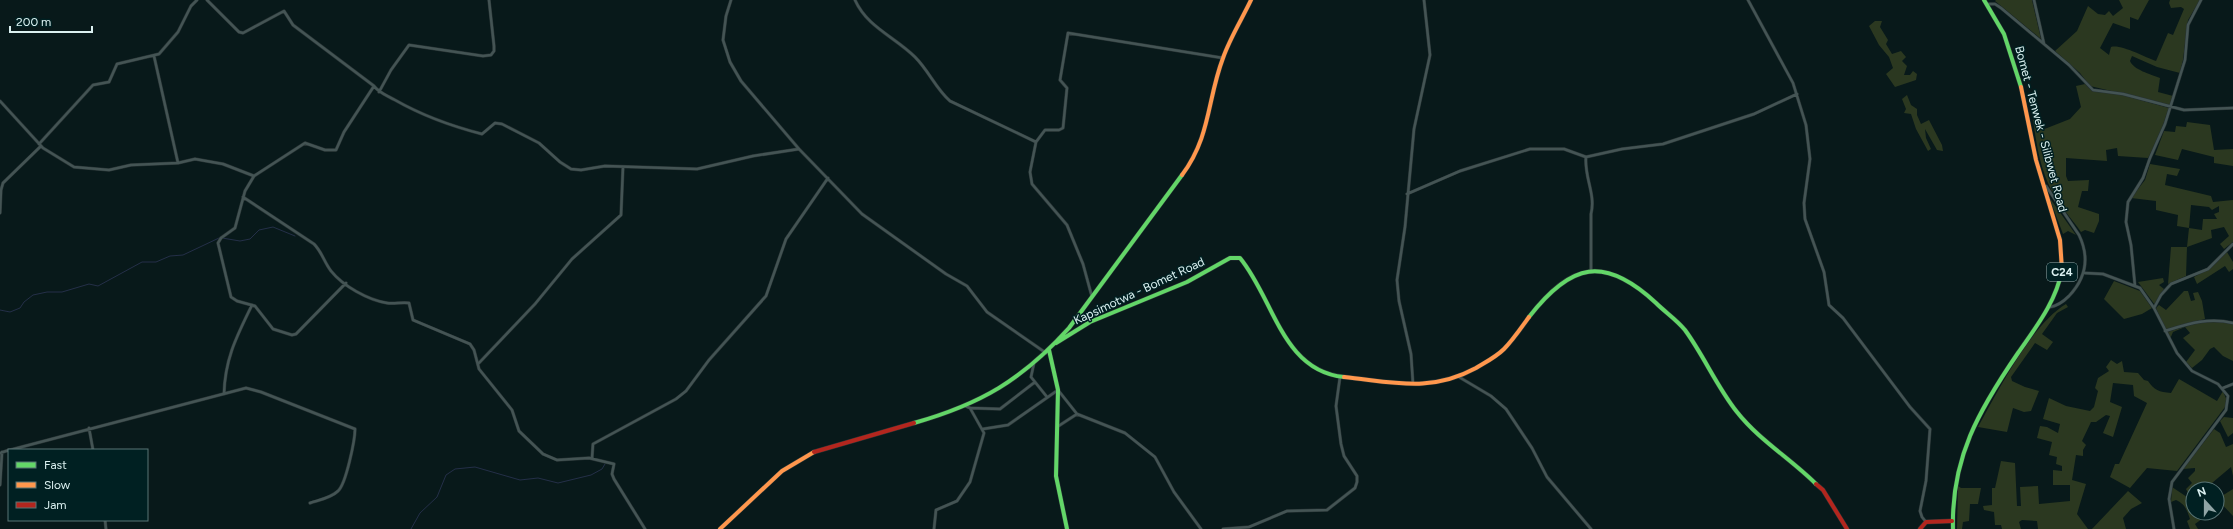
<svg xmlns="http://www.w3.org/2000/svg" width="2233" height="529" viewBox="0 0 2233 529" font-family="Figtree,sans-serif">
	<rect width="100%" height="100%" fill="#08191a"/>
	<path fill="#2b3820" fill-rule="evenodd" d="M1996 0H2032L2041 39 1995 1Z
		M2119 0H2149L2138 20 2130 17V29L2113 23 2100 48 2109 55 2111 47C2121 44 2144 57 2156 61L2168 33 2173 35 2184 9 2181 7 2171 8 2169 3 2170 0H2200L2188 20 2183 60 2180 73 2157 67 2132 56 2130 61C2134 70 2150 74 2160 78L2158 92 2173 96 2170 105 2090 86 2080 73 2055 51 2077 31 2088 6 2098 14 2105 15 2109 11 2113 16 2123 8Z
		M1875 21H1882L1880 27 1888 40 1886 44 1892 54 1901 51 1906 57 1902 61 1907 66 1904 75H1910L1913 71 1917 74 1916 80 1895 87 1886 74 1893 68 1889 57 1879 45 1869 26Z
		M2085 84 2092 91 2122 95 2169 108 2157 142 2148 158 2118 156 2117 148 2106 150 2107 161 2066 158V176L2068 181 2089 180 2088 191H2082L2078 207 2099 214V221L2094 233 2085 230 2081 232C2070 216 2055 201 2048 183 2039 163 2036 140 2033 120L2036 119 2042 130 2070 119 2081 107 2076 86Z
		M1907 95 1911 105 1917 109V115L1921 124 1929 120 1942 145 1943 151 1937 150 1925 129 1926 138 1931 149 1928 151 1916 129 1911 114 1904 113 1906 109 1902 99Z
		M2187 122 2210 125 2214 150 2233 149V166L2214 163V157L2182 149 2178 160 2155 155 2164 131 2175 132 2176 126 2186 127Z
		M2150 164 2180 169 2177 176 2167 174 2165 185 2211 196 2213 202 2233 200V242L2224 249 2220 244 2229 236 2224 227 2211 230 2212 238 2187 247 2186 276 2168 284 2171 247H2187L2189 228 2177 226 2178 215 2156 210V201L2131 198 2145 180ZM2191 205 2209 207 2212 210 2219 206V212L2214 214 2217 219H2203L2202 230 2189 228Z
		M2049 197 2076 235 2068 231 2063 234Z
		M2227 252 2233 262V269L2229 272 2225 266 2197 284 2194 277 2212 267Z
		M2163 278 2164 282 2159 285 2164 289 2155 305 2138 282Z
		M2114 281 2140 291 2152 308 2142 314 2124 319 2104 299Z
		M2184 291H2188L2191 301 2195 300 2193 293 2198 292 2202 301 2205 319 2165 330 2156 308 2159 305 2166 310Z
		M2066 304 2068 307 2057 313 2042 334 2053 342 2047 350 2035 343 2011 377 2012 381 2025 387 2039 391 2031 411 2024 412 2013 408 2007 432 1978 427C1998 391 2031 325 2066 304Z
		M2222 321 2233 324V361L2223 356 2214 347 2210 349 2202 360 2192 368 2186 362 2195 350 2183 338 2190 333 2185 327 2173 332 2170 339 2167 332 2201 322Z
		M2111 360 2117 364 2122 361 2124 372 2138 373 2144 380 2148 381C2154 390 2159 392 2171 393L2179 379 2217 401 2223 391 2227 401 2225 407 2177 471 2147 468 2130 488 2110 477 2115 464H2119L2147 403 2134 396 2133 385 2113 383 2110 402 2122 407 2113 437 2103 433 2110 416 2106 415 2096 422H2091L2082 441 2086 445 2083 450V456L2076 455 2072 480 2086 484 2077 514 2088 529H2038L2037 521 2022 520 2019 522 2021 529H2002L2001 525H1995L1994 512 1984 510 1983 506 1992 505V488H1995L2001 461 2015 463 2017 506H2021L2020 487 2038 486 2039 504 2070 501V485H2053V470L2062 471V466L2056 464 2057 457 2049 455 2052 442 2037 438 2040 426 2047 427 2058 433 2060 424 2043 419 2049 398 2066 406 2090 411 2094 407 2098 391 2095 388 2098 378 2109 371 2106 367Z
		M2224 417 2233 418V433L2228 437 2220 421Z
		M2214 429 2220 433 2226 447 2233 444V476L2231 467 2212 483 2216 489 2194 488 2188 493 2186 489 2192 483 2188 478 2195 471V468L2183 469Z
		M1958 486 1961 488H1981L1978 504H1970L1969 521 1963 522 1962 529H1957Z
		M2172 487 2193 501V513H2207L2206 516 2195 524 2198 529H2190L2187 521 2190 519C2187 510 2185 504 2176 500L2171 502Z
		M2233 489V516L2217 499Z
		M2128 491 2142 503 2131 509 2123 518 2126 529H2092Z"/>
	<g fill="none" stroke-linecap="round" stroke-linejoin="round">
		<path stroke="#242f48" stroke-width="1" d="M222 238 240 241 250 239 259 230 273 227 295 236
			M0 310 10 312 20 308 24 302 33 295 47 292H62L89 284 98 286 142 262H156L170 256 183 255 219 238
			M411 529 420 513 437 497 446 475 455 469 475 467 520 480 538 478 558 483 591 475 602 469 605 464"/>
		<defs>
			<path id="street" d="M207 0 239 32 243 33 284 11 293 25 374 86
				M731 0 726 16 723 40 730 62 741 81 799 149 862 214 946 274 967 286 987 312 1046 353
				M855 0C867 27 895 37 915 57 929 71 936 89 950 101L1036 142 1030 172 1032 184 1067 225 1083 264 1092 297
				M1748 0 1793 83 1806 125 1810 159 1804 203 1805 219 1824 272 1829 305 1843 318 1910 407 1930 429 1926 481 1920 511 1922 517 1926 522
				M2034 0 2044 44
				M1988 4H1995L2001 8 2069 65 2093 90 2123 94 2184 110 2233 108
				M154 56 178 163
				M379 92 391 70 409 45 483 56 491 55 494 51V46L489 0
				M0 101 43 148 74 167 109 170 131 165 178 163 195 159 223 164 254 176
				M1036 142 1045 130H1059L1063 128 1067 88 1060 80 1068 33 1223 58
				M39 144 93 85 109 82 117 64 159 54 178 32 191 6 197 0
				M1586 157C1584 177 1596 194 1591 214V271
				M2046 186 2079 235C2090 258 2086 278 2069 296 2063 302 2058 306 2050 307
				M1407 194 1460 171 1530 149H1564L1586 157 1622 149 1663 144 1754 114 1797 94
				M243 197 314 244C322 252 324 262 331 271 343 286 368 300 387 303 394 304 402 302 409 303L413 320 470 344 474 350 479 369 512 410 519 431 543 454 557 460 589 458 614 464 612 474 614 479 645 529
				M0 213 1 190 3 183 41 146
				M2085 273 2103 274 2140 288 2154 308 2177 353 2192 371 2218 384 2228 396 2226 410 2172 482 2169 499 2174 529
				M346 283 296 334 292 335 273 329 255 306 237 301 231 297 218 243 221 238 235 228 245 191 254 176 305 143 325 150H336L344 132 374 86C379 93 388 96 395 100 423 116 451 126 482 134L495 123 502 124 539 143 560 162 571 169 581 170 605 166 697 169 753 156 799 149
				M2135 286 2131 245 2126 222 2128 202 2143 178 2150 158 2165 124 2185 60 2188 25 2201 0
				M2154 308 2161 295 2171 284 2208 269 2233 244
				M2165 331C2188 324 2208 317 2233 323
				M1034 363 1031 377 1047 397
				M478 364 535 304 572 259 621 215 623 167
				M1459 377 1491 396 1506 409 1532 448 1547 477 1591 529
				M1413 384 1411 354 1399 301 1397 280 1405 227 1414 129 1430 55 1424 0
				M2223 388 2233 384
				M224 394C225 358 237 336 252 305
				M965 406 970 408 1000 409 1035 382
				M1057 427 1077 414
				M89 428 93 450
				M983 429 1008 425 1058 390 1077 414 1125 433 1155 457 1174 492 1201 529
				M10 450 246 388 261 392 355 429C355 440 346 484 338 491 331 498 319 500 310 503
				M0 453 9 450
				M592 458 593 444 676 399 686 391 709 360 766 296 786 239 828 178
				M0 485 2 452
				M105 520 106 529
				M934 529 936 510 957 501 970 482 984 433 970 408
				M1223 529 1249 527 1287 511 1327 510 1355 488 1357 482V476L1344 456 1341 444 1336 406 1340 377"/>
			<path id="fast" d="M1984 0 2004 34 2021 87
				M1529 317C1571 263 1604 255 1656 303 1665 312 1677 320 1685 330 1704 356 1717 387 1737 412 1759 440 1791 459 1816 484
				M1056 343 1090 322 1187 282 1230 258H1240C1274 299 1282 371 1344 377
				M1049 350 1058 390 1056 476 1067 529
				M914 423C981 404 1022 380 1069 328L1182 175
				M1953 529C1951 458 1979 410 2018 353 2036 327 2056 302 2062 270"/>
			<path id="slow" d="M2021 87 2036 160 2060 240 2062 270
				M1182 175C1211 136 1207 100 1223 58 1230 38 1242 19 1251 0
				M1344 377C1394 382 1430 393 1476 368 1486 362 1496 357 1504 349 1513 340 1521 328 1529 317
				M720 529 782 471 814 452"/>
			<path id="jam" d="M814 452 914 423
				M1816 484 1823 490 1847 529
				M1920 529 1926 522 1952 521"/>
		</defs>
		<use href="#street" stroke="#273334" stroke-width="3.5"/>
		<use href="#fast" stroke="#273334" stroke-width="5"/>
		<use href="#slow" stroke="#273334" stroke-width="5"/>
		<use href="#jam" stroke="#273334" stroke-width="5"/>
		<use href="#street" stroke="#445454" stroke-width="2.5"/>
		<use href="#fast" stroke="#63d668" stroke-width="4"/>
		<use href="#slow" stroke="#ff974d" stroke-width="4"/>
		<use href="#jam" stroke="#b3261e" stroke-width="4"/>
	</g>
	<g text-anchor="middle" stroke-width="3" stroke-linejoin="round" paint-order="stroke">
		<rect fill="#002022" stroke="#99b2b3" stroke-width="1" x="2047" y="263" width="30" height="18" rx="3"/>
		<g font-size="11" font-weight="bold" fill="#dbf1f1">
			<text x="2062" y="276">C24</text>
		</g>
		<g font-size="12" fill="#dbf1f1" stroke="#002022">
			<text transform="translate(2041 129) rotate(75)" y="4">Bomet - Tenwek - Silibwet Road</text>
			<text transform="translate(1139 291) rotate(-25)" y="4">Kapsimotwa - Bomet Road</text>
		</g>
	</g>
	<rect x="8" y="449" width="140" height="72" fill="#002022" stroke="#587475"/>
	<rect x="16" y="462" width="20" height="6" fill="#63d668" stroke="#587475"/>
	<text x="44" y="469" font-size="12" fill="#dbf1f1">Fast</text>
	<rect x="16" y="482" width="20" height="6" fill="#ff974d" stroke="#587475"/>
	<text x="44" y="489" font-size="12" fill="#dbf1f1">Slow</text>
	<rect x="16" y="502" width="20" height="6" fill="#b3261e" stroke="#587475"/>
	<text x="44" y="509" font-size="12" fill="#dbf1f1">Jam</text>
	<g transform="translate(2205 501) rotate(339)"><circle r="19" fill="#002022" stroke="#587475"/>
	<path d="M0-3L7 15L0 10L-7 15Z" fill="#91a5a6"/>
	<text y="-6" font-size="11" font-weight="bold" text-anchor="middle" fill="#dbf1f1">N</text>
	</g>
	<path d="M10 26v6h82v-6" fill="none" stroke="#dbf1f1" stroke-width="2"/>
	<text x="16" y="26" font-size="12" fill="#dbf1f1" stroke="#002022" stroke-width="3" paint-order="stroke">200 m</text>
</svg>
